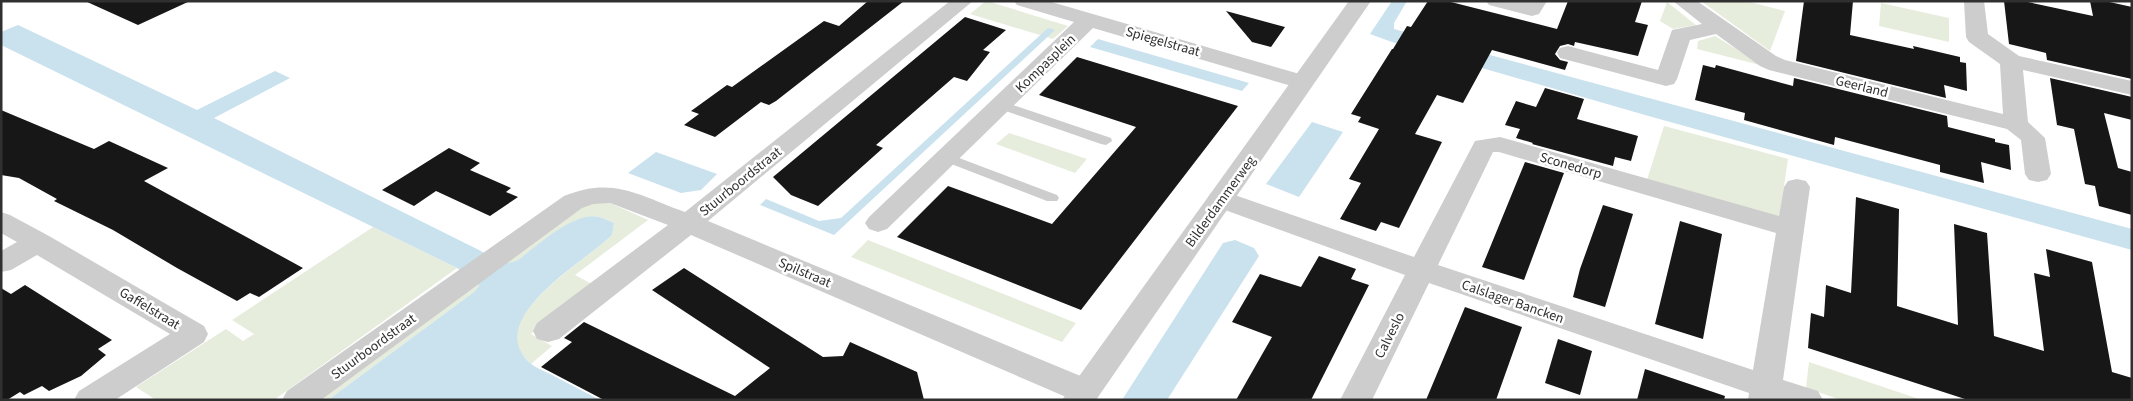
<svg xmlns="http://www.w3.org/2000/svg" width="2133" height="401" viewBox="0 0 2133 401" font-family="'Source Sans 3',sans-serif">
	<rect width="100%" height="100%" fill="#fff"/>
	<path fill="#e7eddd" d="M986 1H987L1068 26 1053 39 970 14Z
		M1701 1H1746L1785 11 1770 51Z
		M1667 2 1696 25 1673 29 1660 21Z
		M1881 3 1949 18V42L1879 26Z
		M1715 36 1764 66 1697 49 1698 41Z
		M1664 126 1788 159 1779 220 1646 183Z
		M1009 133 1087 159 1075 173 996 144Z
		M586 203H610L648 220 575 275 592 284 531 334 552 346 531 364C526 358 519 352 517 345 505 308 589 258 612 235L614 223C609 221 604 218 599 217 573 212 538 246 518 260L510 263H501Z
		M373 227 457 268 274 400H156L136 387 226 329 243 341 254 334 232 320Z
		M868 240 1076 323 1062 342 851 257Z
		M477 282 479 286 474 292 328 400H312Z
		M1809 362 1922 400H1841L1806 388Z"/>
	<path fill="#c9e2ee" d="M1392 1H1407L1394 23V29L2132 229V250L1645 115 1392 42 1370 34Z
		M18 25 197 110 275 71 290 78 214 118 481 251C494 259 503 267 518 260 537 246 574 211 599 217 604 218 609 221 614 223L612 235C585 262 483 318 529 362 535 368 545 371 552 375 568 383 584 392 600 400H328L474 292 479 286 477 282 457 268 1 45V32Z
		M1048 28 1055 30 834 235 760 205 766 199 819 221 841 218Z
		M1098 39 1249 83 1242 91 1090 47Z
		M1312 122 1343 132 1299 197 1266 184Z
		M656 152 717 174 701 190 681 193 628 173Z
		M1235 240 1254 248 1259 256 1167 400H1122L1223 243Z"/>
	<path fill="#171717" d="M85 1H190L138 25Z
		M868 1H904L776 101 769 105 761 102 715 137 684 125 699 114 691 111 727 85 732 87 824 21 839 26Z
		M1428 1H1447L1557 29 1568 1H1642L1635 22 1648 25 1638 56 1575 42 1574 46 1568 44 1560 46 1555 54 1560 60 1568 62 1565 70 1492 50 1463 103 1437 95 1415 134 1442 142 1399 228 1381 222 1376 231 1340 219 1361 183 1349 179 1379 129 1358 122 1361 117 1351 114 1392 49H1393L1407 26 1411 27Z
		M1804 1H1853L1850 35 1914 49 1913 46 1960 57V62L1966 63 1967 91 1944 85 1946 98 1796 61Z
		M2004 1H2023L2093 16 2090 1H2105L2132 7V79L2047 60 2046 53 2009 44Z
		M1226 11 1285 27 1271 47 1252 42Z
		M965 17 1006 30 983 50 990 52 967 81 954 77 876 145 883 148 818 206 791 195 773 177Z
		M1077 57 1238 106 1081 310 897 237 948 186 1052 224 1136 127 1039 95Z
		M1703 65 1715 68 1716 65 1793 86 1794 78 1947 116 1948 127 1995 139V142L2009 145 2011 170 1981 162 1984 183 1940 172V165L1835 137 1834 145 1744 120 1745 113 1695 100Z
		M2050 78 2132 97V120L2104 113 2118 168 2132 172V215L2099 206 2095 186 2085 184 2074 129 2057 125Z
		M1545 88 1584 99 1577 119 1638 136 1631 161 1615 157 1613 166 1532 144 1533 143 1516 138 1520 129 1505 125 1516 101 1536 107Z
		M1 110 94 149 109 141 168 168 144 181 303 268 259 297 250 293 237 301 177 268 113 230 54 201 57 199 19 178 1 175Z
		M449 148 480 163 470 170 511 188 506 192 518 197 490 216 436 191 414 206 382 190Z
		M1525 162 1564 173 1524 280 1482 267Z
		M1856 197 1899 209 1897 306 1958 325 1954 224 1987 233 1994 336 2044 351 2034 273 2050 277 2046 249 2092 262 2112 372 2132 378V400H1968L1808 348 1811 313 1824 317 1826 285 1851 293Z
		M1603 205 1633 214 1605 307 1573 297 1580 269Z
		M1680 221 1722 234 1703 339 1655 324Z
		M1319 256 1356 269 1351 279 1369 285 1311 400H1236L1272 337 1232 322 1260 274 1301 287Z
		M684 268 823 357 843 356 850 342 917 372 924 400H604L541 367 572 342 564 338 584 322 735 396 770 368 652 290Z
		M25 285 112 340 98 349 106 355 81 376 49 391 42 386 24 395 20 392 7 400H1V288L11 294Z
		M1465 307 1522 327 1496 400H1426Z
		M1558 339 1592 351 1580 395 1545 383Z
		M1645 369 1725 396 1724 400H1637Z"/>
	<g fill="none" stroke-linecap="round" stroke-linejoin="round">
		<path fill="#cdcdcd" fill-rule="evenodd" d="M1001 101 1111 138 1112 141 1106 145 1101 144 997 108 995 105 997 102Z
			M946 153 1057 195 1059 198 1057 201H1047L941 160 939 157 941 154Z"/>
		<path fill="#cdcdcd" fill-rule="evenodd" d="M950 1H973L708 221 1095 382 1100 391 1095 400H1073L691 235 559 339 548 342 537 339 533 331 537 323 668 225 610 203 593 204 582 208 321 400H282L287 391 564 196C613 176 638 195 685 212Z
			M1014 1H1048L1310 77 1314 82 1310 87 1302 89 1093 28 887 229 878 232 869 229 865 223 869 217 1074 22 1017 5Z
			M1486 1H1547L1539 14 1532 16 1489 5Z
			M1673 1H1697L1776 56 1785 60 2003 114 2000 64 1969 42 1966 37 1964 1H1984L1988 34 2019 56 2132 81V95L2023 70 2028 122 2045 138 2051 174 2047 180 2038 182 2029 180 2025 174 2021 140 2007 129 1769 70 1760 66 1716 34 1690 40 1677 79 1674 84 1666 86 1560 58 1557 53 1560 48 1568 46 1658 70 1672 30 1702 24Z
			M1500 137 1779 216 1784 187 1788 181 1797 179 1806 181 1810 187 1783 380 1818 391 1823 400H1748L1749 393 1429 283 1372 400H1340L1405 275 1211 205 1207 199 1211 193 1220 191 1229 193 1414 257 1475 141ZM1493 152H1499L1776 233 1753 370 1438 265Z
			M1 212 10 215 49 236 204 326 208 334 204 342 115 400H74L79 391 170 334 37 255 11 270 1 272V251L17 242 1 233Z"/>
		<path fill="#cdcdcd" fill-rule="evenodd" d="M1349 1H1371L1096 400H1062Z"/>
	</g>
	<g text-anchor="middle" stroke-width="5" stroke-linejoin="round" paint-order="stroke">
		<g font-size="14" fill="#303030" stroke="#fff">
			<text transform="translate(1163 41) rotate(16)" y="5">Spiegelstraat</text>
			<text transform="translate(1045 63) rotate(-44)" y="5">Kompasplein</text>
			<text transform="translate(1862 86) rotate(14)" y="5">Geerland</text>
			<text transform="translate(1571 165) rotate(16)" y="5">Sconedorp</text>
			<text transform="translate(740 181) rotate(-39)" y="5">Stuurboordstraat</text>
			<text transform="translate(1220 201) rotate(-54)" y="5">Bilderdammerweg</text>
			<text transform="translate(805 272) rotate(23)" y="5">Spilstraat</text>
			<text transform="translate(1513 301) rotate(19)" y="5">Calslager Bancken</text>
			<text transform="translate(150 308) rotate(31)" y="5">Gaffelstraat</text>
			<text transform="translate(1389 335) rotate(-63)" y="5">Calveslo</text>
			<text transform="translate(373 346) rotate(-36)" y="5">Stuurboordstraat</text>
		</g>
	</g>
	<rect width="2133" height="401" fill="none" stroke="#303030" stroke-width="5"/>
</svg>
